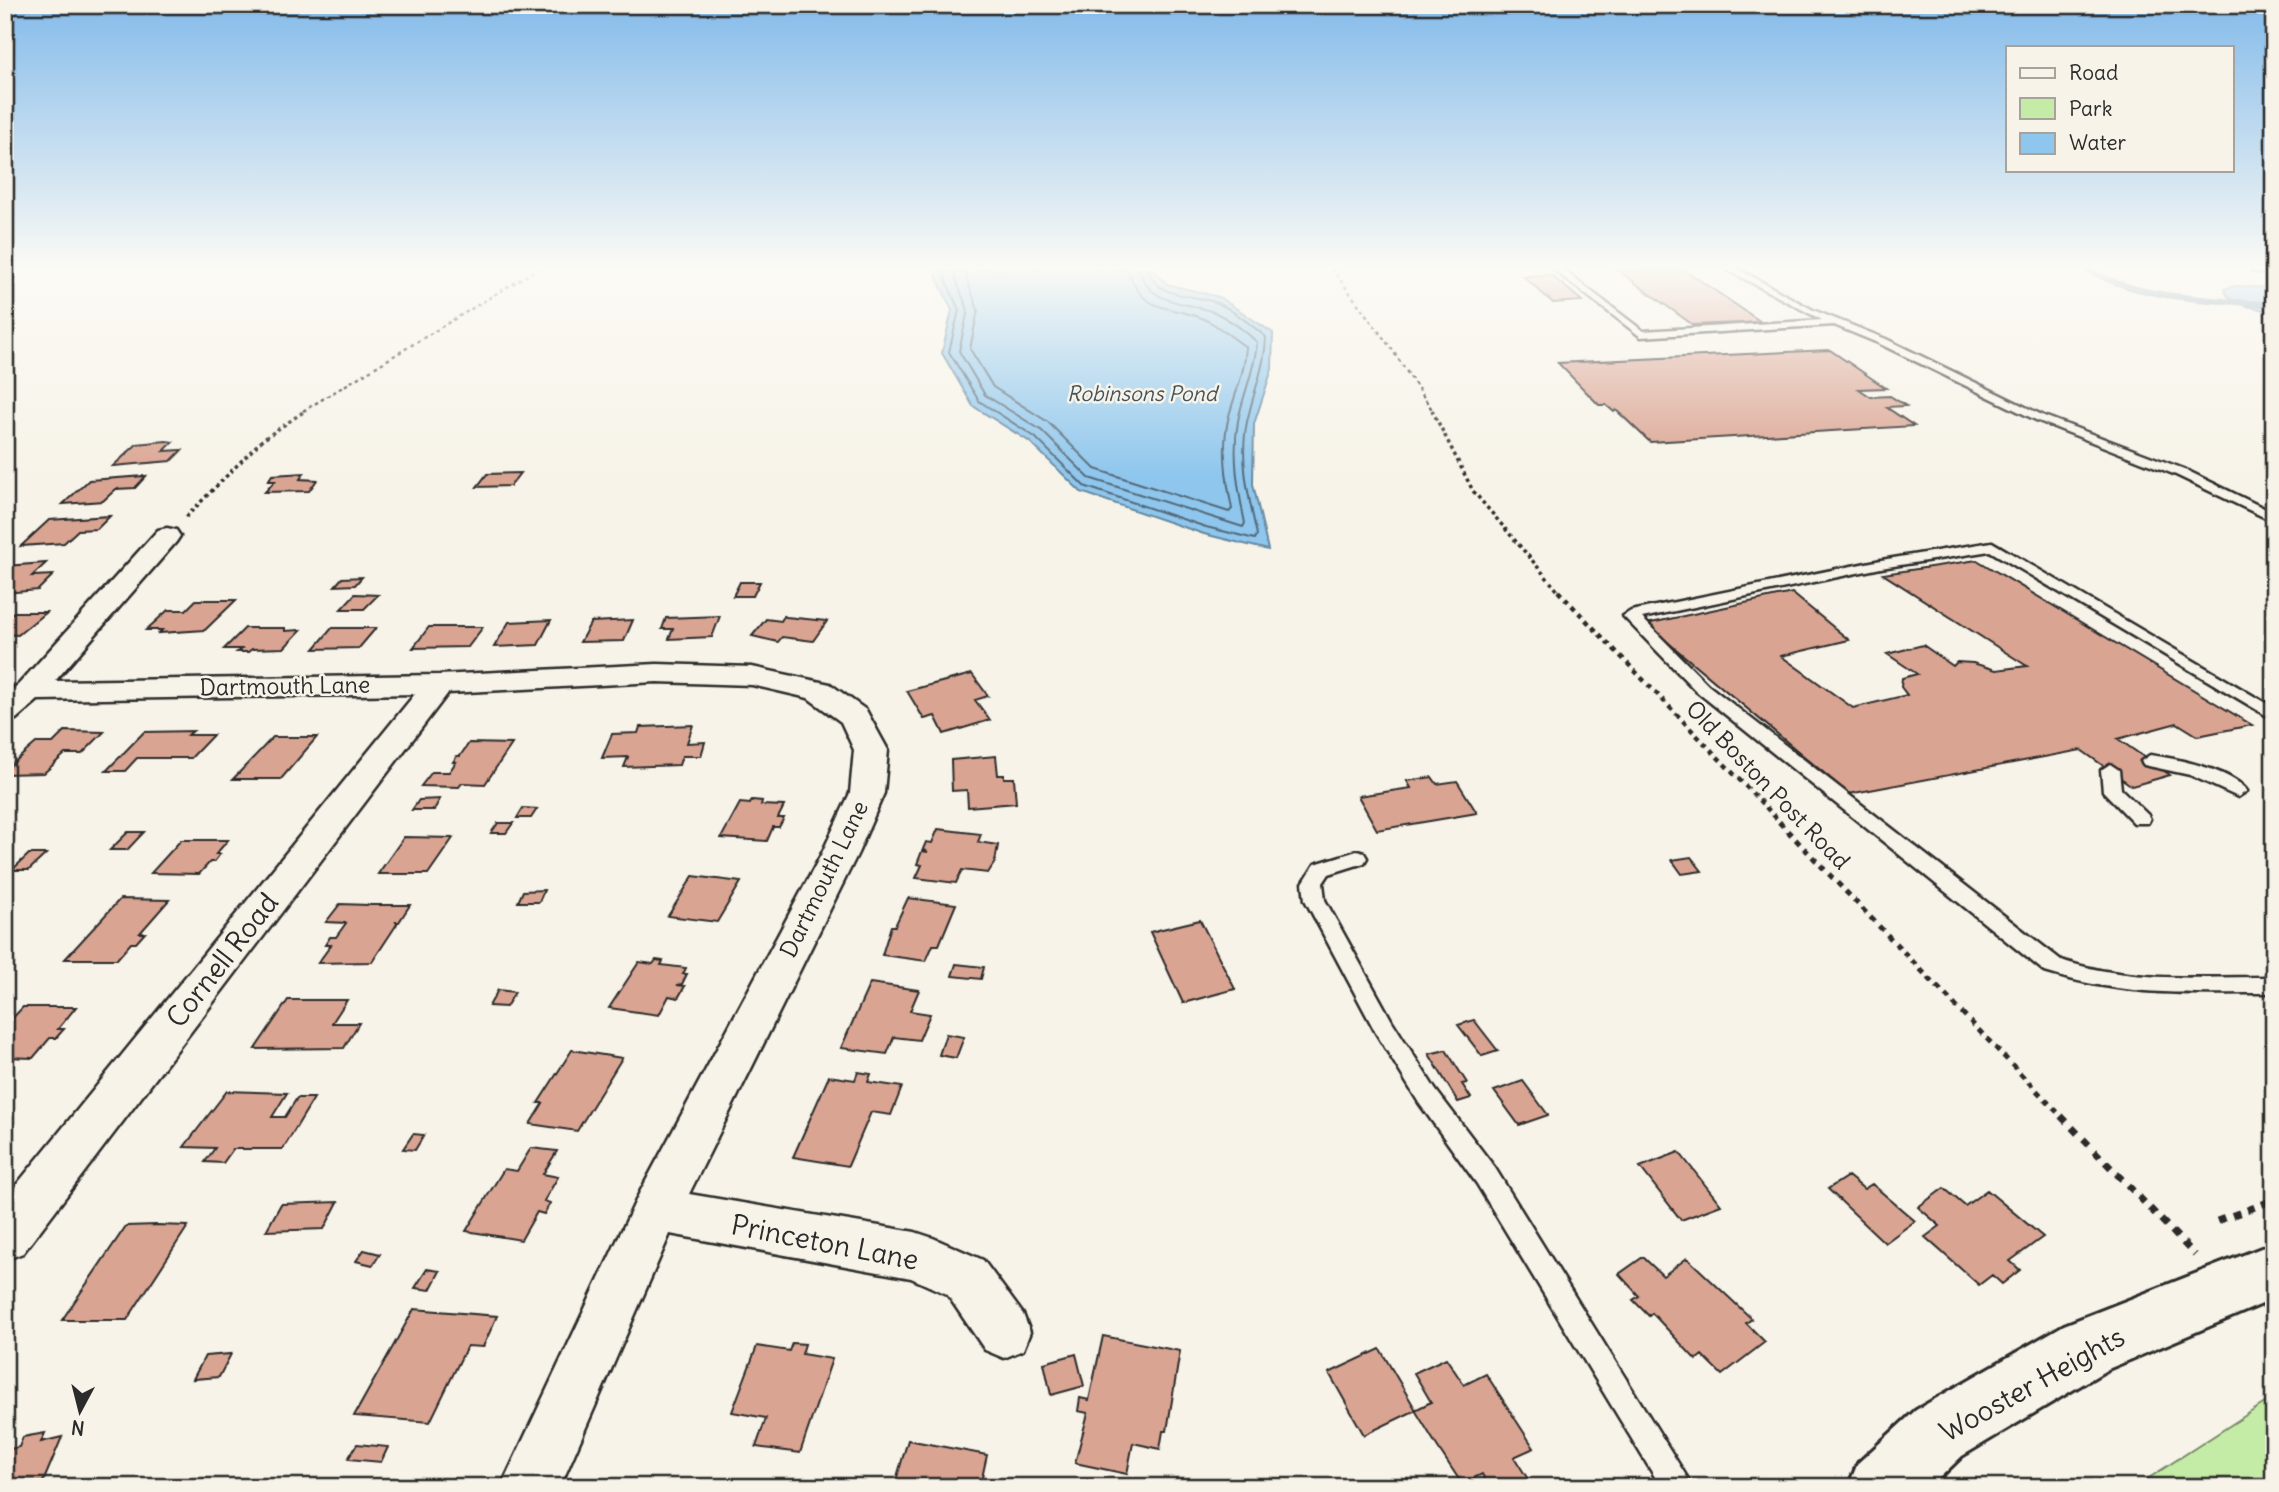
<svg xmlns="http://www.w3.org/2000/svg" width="2279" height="1492" viewBox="0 0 2279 1492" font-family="Delius,sans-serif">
	<rect width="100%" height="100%" fill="#f7f3e8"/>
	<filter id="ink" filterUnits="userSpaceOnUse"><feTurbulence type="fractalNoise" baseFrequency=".0143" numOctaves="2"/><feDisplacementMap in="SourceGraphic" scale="14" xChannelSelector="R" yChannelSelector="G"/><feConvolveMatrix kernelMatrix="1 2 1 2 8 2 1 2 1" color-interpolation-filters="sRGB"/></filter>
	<g filter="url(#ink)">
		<path fill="#c5eca7" stroke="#788c69" stroke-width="2" d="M2274 1397V1487H2135Z"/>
		<path fill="#8ec6ed" stroke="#66889f" stroke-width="2" d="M941 269H1152L1167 284 1219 297 1273 333 1272 369 1254 424 1253 484 1268 550 1204 534 1081 492 1030 442 973 406 942 353 952 310 936 276Z
			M2236 286 2274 288V312C2259 308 2228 306 2224 289Z"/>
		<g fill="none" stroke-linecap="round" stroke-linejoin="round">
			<path stroke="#536979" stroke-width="2" d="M947 269 945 278 959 310 949 352 979 401 1035 437 1084 486 1206 527 1255 539 1257 535C1249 498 1239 460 1247 422 1253 393 1265 367 1266 337 1251 325 1235 311 1217 303 1192 293 1157 300 1148 269
				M956 269 955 278 968 310 959 351 985 395 1041 430 1089 478 1243 527 1245 523C1238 490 1232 455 1238 421 1243 394 1255 370 1257 342 1245 331 1231 320 1216 313 1187 301 1148 306 1139 269
				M966 269V277L978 310 970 349 993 387 1048 422 1095 469 1229 512 1232 509C1226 479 1221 446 1229 416 1235 393 1245 372 1246 347 1234 339 1222 329 1210 322 1174 303 1142 318 1128 269"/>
			<path stroke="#66889f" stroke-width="6" d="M2087 269C2141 301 2213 299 2274 305"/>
		</g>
		<path fill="#daa492" stroke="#2b2b2b" stroke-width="2" d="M1616 269H1683L1761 322 1693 325Z
			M1551 275 1582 301 1553 303 1523 276Z
			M1830 350 1886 388 1859 389 1871 397 1890 396 1906 406 1886 407 1914 426 1650 442 1616 410 1614 412 1606 405H1599L1558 363Z
			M166 441 173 442 164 451 182 450 171 461 113 466 137 444Z
			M304 473 300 479 317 480 309 491 265 492 275 481H268L272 475Z
			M520 473 510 486 477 487 487 474Z
			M146 476 135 488 116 489 103 501 63 504 89 480Z
			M110 516 97 529 78 530 64 543 21 546 49 520Z
			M1977 560 2252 725 2198 736 2177 723 2118 739 2170 775 2132 786 2081 750 1849 794 1646 624 1792 593 1849 640 1781 656 1853 708 1907 695 1901 687 1902 678 1917 674 1887 654 1923 645 1953 666 1957 662 1973 663 1996 670 2027 666 1883 574Z
			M46 563 32 576 53 575 38 590 5 593V566Z
			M362 577 355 585 335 586 342 578Z
			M740 582H760L753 596H733Z
			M355 594 378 595 364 609H341Z
			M196 600H236L205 630 159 633 162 630H146L168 610H186Z
			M14 612H46L18 635 5 634V618Z
			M720 616 712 637 669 639 673 629H662L666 618Z
			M784 616 786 617 827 621 813 641 782 637 778 642 752 636 766 619 781 621Z
			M551 620 538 645 494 647 509 622Z
			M633 620 624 641 580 642 591 622Z
			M429 627H483L468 647 413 648Z
			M245 628H285V631L301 630 284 648 252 649 248 652H237L241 649H224Z
			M332 628H376L359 648 314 649Z
			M972 674 988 696 975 700 990 720 944 734 935 716 924 719 907 691Z
			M693 725 687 743 705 742 701 756H682L679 765 624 767 628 757 602 758 612 734 638 733 640 727Z
			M65 731 104 732 82 754H65L44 773 5 774V770L36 743H53Z
			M193 731 188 735H213L191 758H137L125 771H106L144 732Z
			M273 737H317L281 779H233Z
			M469 743 512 744 485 784 462 783 459 787 421 786 432 772H449L456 762H453L457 756H460Z
			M996 756 998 775H1004V778H1014L1016 803 968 807 967 790 952 791 951 760Z
			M1432 777 1437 784 1457 781 1477 813 1377 830 1358 796 1411 788 1407 781Z
			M440 799 434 810H412L419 800Z
			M752 800 762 801 761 805 784 806 778 818H784L779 827H773L767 841 721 838 740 803 750 804Z
			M523 808 537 809 531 818H517Z
			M498 823H513L506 833H491Z
			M938 829 981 834 978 842 998 845 995 862 988 873 962 870 956 883 916 878 922 865 917 864 922 851 928 852 923 849 926 842 932 843Z
			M128 832H144L127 850H110Z
			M404 837 453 838 428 874H378Z
			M181 840H228L216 854H220L214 862H210L199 874 151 873Z
			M29 854H46L29 870H12Z
			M1691 857 1702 871 1682 874 1672 860Z
			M693 876 741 882 717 922 668 916Z
			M544 890 539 902H518L523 891Z
			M908 898 956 904 939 945H933L926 961 882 955 891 926H895Z
			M120 899 169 900 140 933H145L136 943H131L117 959H65Z
			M340 904 369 905H410L399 922H396L397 924 372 962 318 963 331 945H325L330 937H336L346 923 326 922Z
			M1200 920 1235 989 1183 1003 1150 932Z
			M656 960 663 961 661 965 686 968 683 974H687L682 984 677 985 685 986 678 998 669 996 659 1015 609 1008 639 962 653 964Z
			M956 964 984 967 981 979 952 976Z
			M870 983 919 990 910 1011 930 1014 919 1040 894 1037 887 1054 841 1048Z
			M498 990 515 992 506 1007 489 1006Z
			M288 1000H347L332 1023H359L344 1048 255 1049Z
			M23 1007H76L58 1029H64L56 1038H50L33 1058 5 1057V1026Z
			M1474 1020 1498 1051 1482 1056 1458 1025Z
			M946 1034 964 1037 956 1058 939 1055Z
			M572 1050 622 1058 577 1131 530 1124 543 1103H538Z
			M1446 1050 1467 1083 1462 1084 1471 1098 1458 1102 1429 1054Z
			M858 1072 871 1074 868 1082 902 1087 891 1115 871 1112 848 1166 793 1157 829 1076 855 1080Z
			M1523 1081 1548 1115 1519 1125 1494 1091Z
			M227 1091 287 1093 272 1117H285L297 1098H314L283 1149H233L223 1163 205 1162 215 1148 184 1147Z
			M413 1134 424 1135 415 1150 403 1149Z
			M531 1148 557 1151 543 1174 558 1177 544 1201 550 1203 544 1214 537 1212 521 1240 466 1231 504 1169 517 1171Z
			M1679 1152 1721 1205 1681 1220 1640 1167Z
			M1848 1176 1864 1189 1872 1184 1915 1221 1885 1243 1828 1189Z
			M1944 1188 1965 1206 1987 1190 2043 1237 2010 1261 2020 1270 2002 1284 1992 1275 1979 1285 1925 1237 1940 1226 1918 1207Z
			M338 1202 324 1229 266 1231 281 1204Z
			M157 1225 188 1226 127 1320H62L126 1226Z
			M364 1250 380 1254 373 1265 356 1261Z
			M1643 1257 1663 1276 1687 1258 1752 1319 1746 1323 1765 1342 1722 1375 1702 1355 1696 1360 1652 1313 1649 1316 1633 1300 1639 1296 1619 1274Z
			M427 1269 440 1271 430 1290 415 1288Z
			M414 1309 497 1316 483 1347 467 1346 430 1422 354 1416Z
			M1103 1336 1180 1351 1167 1431H1163L1160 1449 1133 1443 1127 1474 1075 1463 1088 1413 1078 1411 1080 1398 1089 1400Z
			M792 1343 805 1344 802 1354 832 1359 800 1453 756 1447 766 1418 732 1412 757 1346 789 1351Z
			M1380 1349 1416 1410 1364 1435 1329 1373Z
			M231 1354 219 1377 193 1379 205 1356Z
			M1076 1354 1084 1386 1051 1395 1044 1363Z
			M1446 1358 1464 1385 1486 1374 1534 1448 1514 1457 1531 1484 1525 1487H1489L1482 1474 1462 1484 1437 1446 1415 1410 1431 1402 1414 1373Z
			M45 1433 41 1442 62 1437 41 1487H5V1450L19 1447 23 1437Z
			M908 1440 987 1455 980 1487H894Z
			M357 1444 388 1447 381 1462 348 1459Z"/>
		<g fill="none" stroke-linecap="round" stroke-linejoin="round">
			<defs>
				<path id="lane" d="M1553 269H1562L1643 331 1822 320 1726 269H1738L1813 310 1886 339 2044 416 2184 469 2274 513V522L2176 475 2036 420 1878 343 1834 325 1641 337Z
					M2251 269H2274V275L2252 271Z
					M1992 542 2274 708V720L1990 551 1881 568 1642 618 1708 685 2061 960C2130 983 2202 977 2274 977V993C2194 993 2123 997 2045 972L1696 691 1623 616 1631 611 1881 560Z
					M2150 755C2175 758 2232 770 2247 791L2238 797 2190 775 2144 765 2141 761Z
					M2110 764 2119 770 2121 789 2148 815 2150 819 2148 823H2134L2103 791 2101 770Z
					M1357 851 1364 853 1367 858 1364 863 1329 874 1323 883 1325 900 1392 1021 1435 1089 1495 1168 1693 1487H1661L1477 1184 1419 1103 1376 1033 1305 900 1303 883 1315 864Z"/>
				<path id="street" d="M167 528 176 530 180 536 176 542 55 681 439 675 657 664 752 667 830 684 866 710 888 750 884 793 858 853 689 1194 915 1232 933 1238 983 1260 1023 1314 1030 1332 1023 1350 1004 1358 985 1350 947 1294 911 1278 670 1234 560 1487H501L639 1194 822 853 850 793 854 750 841 722 808 698 752 685 657 682 448 693 23 1253 5 1260V1199L415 694 38 700 16 719 5 722V696L19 684 158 530Z"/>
				<path id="secondary" d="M2274 1243V1299L2108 1369 1962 1456 1930 1487H1848L1858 1463 1916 1410 2064 1325Z"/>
			</defs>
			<use href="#lane" stroke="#2b2b2b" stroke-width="5"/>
			<use href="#street" stroke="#2b2b2b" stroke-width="5"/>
			<use href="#secondary" stroke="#2b2b2b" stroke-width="6"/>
			<path stroke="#2b2b2b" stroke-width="2.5" stroke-dasharray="3.5 3.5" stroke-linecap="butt" d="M1332 269 1391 348 1433 411
				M303 411 537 269"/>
			<path stroke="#2b2b2b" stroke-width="3.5" stroke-dasharray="3.5 3.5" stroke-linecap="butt" d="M1432 410 1473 491 1559 592
				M186 517 261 441 306 410"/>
			<path stroke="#2b2b2b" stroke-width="4.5" stroke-dasharray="5 5" stroke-linecap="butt" d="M1558 591 1781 823"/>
			<path stroke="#2b2b2b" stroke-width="5" stroke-dasharray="6 6" stroke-linecap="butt" d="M1779 822 2063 1118"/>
			<path stroke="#2b2b2b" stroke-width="7" stroke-dasharray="8 8" stroke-linecap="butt" d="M2061 1116 2195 1255
				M2217 1221 2274 1200"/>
			<use href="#lane" fill="#f7f3e8" fill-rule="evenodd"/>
			<use href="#street" fill="#f7f3e8" fill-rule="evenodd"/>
			<use href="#secondary" fill="#f7f3e8" fill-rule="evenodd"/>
		</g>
	</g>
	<linearGradient id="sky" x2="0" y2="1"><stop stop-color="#84bbea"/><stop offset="0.56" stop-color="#fbfaf5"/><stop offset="1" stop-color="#fbfaf5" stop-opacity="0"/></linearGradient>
	<rect width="2279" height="477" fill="url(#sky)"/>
	<g text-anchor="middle" stroke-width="5" stroke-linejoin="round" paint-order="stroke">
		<g font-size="21" font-style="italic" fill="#44525c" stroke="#f7f3e8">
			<text x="1142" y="401">Robinsons Pond</text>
		</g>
		<g font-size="23" fill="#2b2b2b" stroke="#f7f3e8">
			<text transform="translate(285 686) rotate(-1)" y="8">Dartmouth Lane</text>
			<text transform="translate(1768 785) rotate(46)" y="8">Old Boston Post Road</text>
			<text transform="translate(824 879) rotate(-64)" y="8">Dartmouth Lane</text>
		</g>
		<g font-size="28" fill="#2b2b2b" stroke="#f7f3e8">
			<text transform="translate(222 960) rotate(-52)" y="10">Cornell Road</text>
			<text transform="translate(825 1242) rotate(11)" y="10">Princeton Lane</text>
			<text transform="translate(2032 1384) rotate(-29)" y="10">Wooster Heights</text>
		</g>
	</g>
	<rect width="2279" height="1492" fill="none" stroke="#f7f3e8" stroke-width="28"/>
	<rect x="14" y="14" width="2251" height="1464" fill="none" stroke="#2b2b2b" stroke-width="2.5" filter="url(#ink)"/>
	<rect x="2006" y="46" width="228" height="126" fill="#f7f3e8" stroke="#a5a39c" stroke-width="2"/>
	<rect x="2020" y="68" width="35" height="10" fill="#f7f3e8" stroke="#a5a39c" stroke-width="2"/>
	<text x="2069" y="80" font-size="21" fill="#2b2b2b">Road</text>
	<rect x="2020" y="98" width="35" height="21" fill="#c5eca7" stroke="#a5a39c" stroke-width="2"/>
	<text x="2069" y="116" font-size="21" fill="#2b2b2b">Park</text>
	<rect x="2020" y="133" width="35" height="21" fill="#8ec6ed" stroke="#a5a39c" stroke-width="2"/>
	<text x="2069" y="150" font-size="21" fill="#2b2b2b">Water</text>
	<g transform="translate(80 1411) rotate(187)" stroke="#f7f3e8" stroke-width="5" paint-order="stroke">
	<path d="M0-5L12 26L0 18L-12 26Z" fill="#2b2b2b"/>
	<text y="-10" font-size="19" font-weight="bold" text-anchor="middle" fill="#2b2b2b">N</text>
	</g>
</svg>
